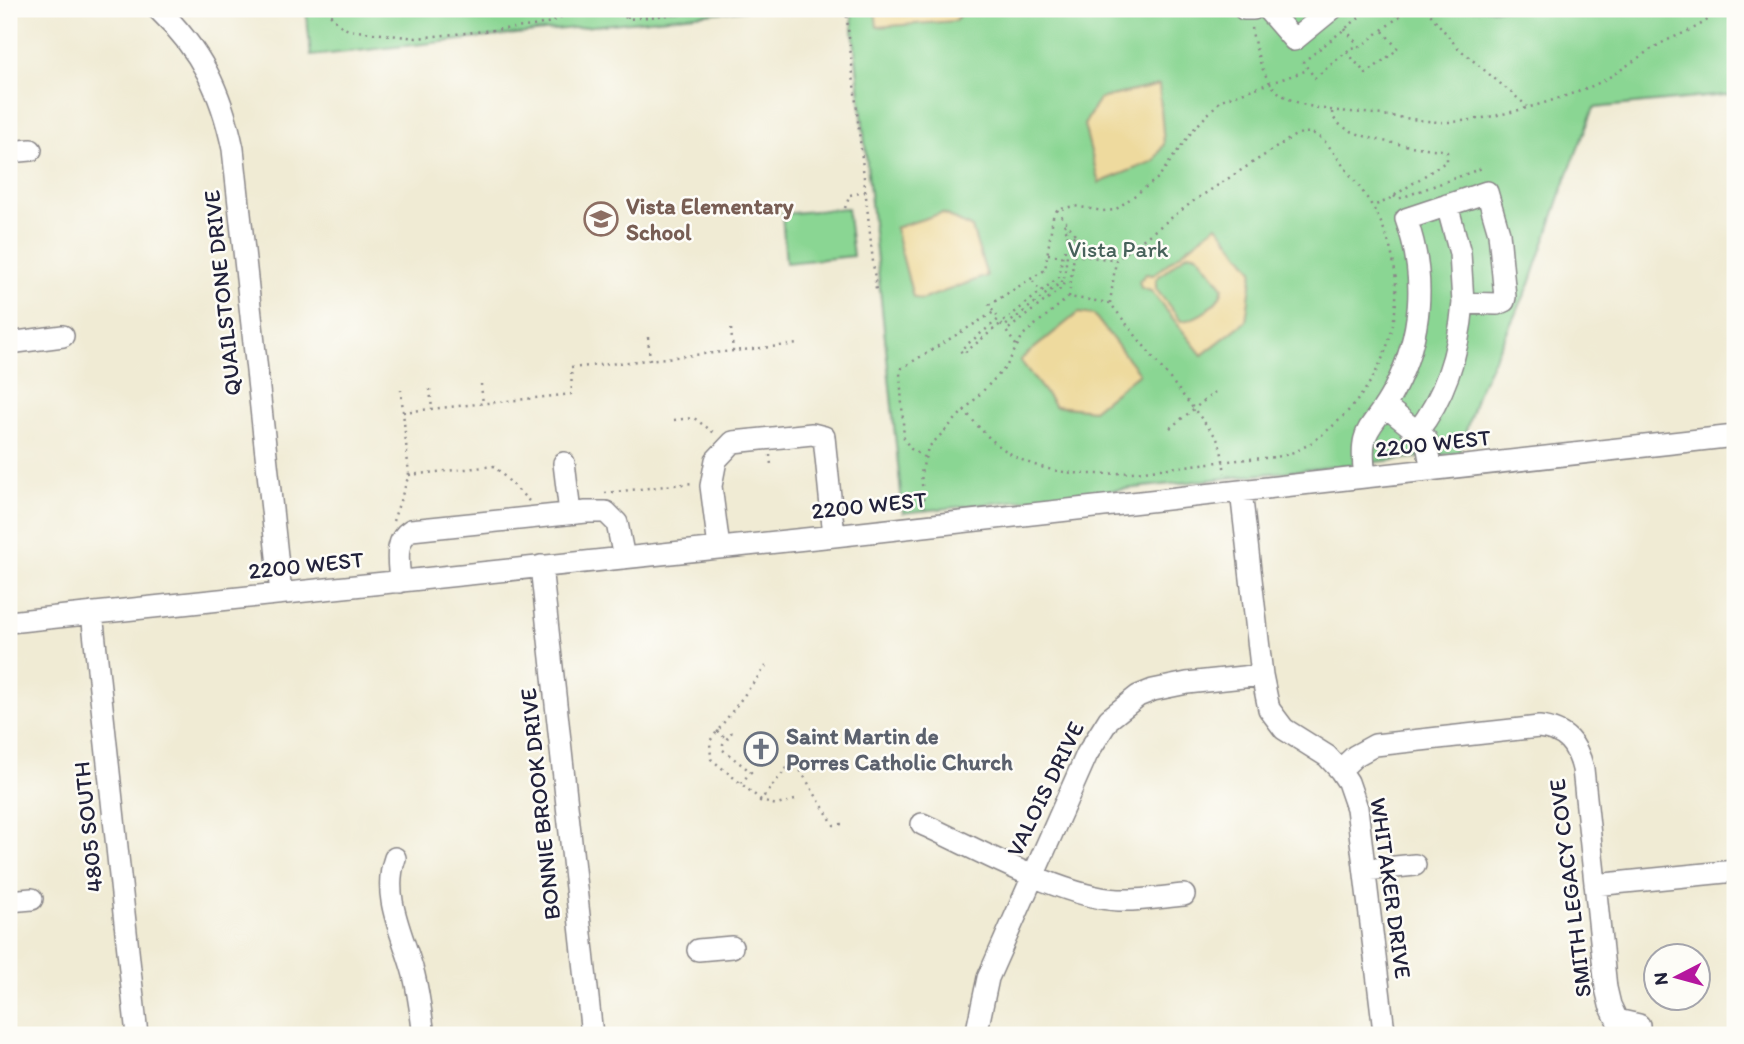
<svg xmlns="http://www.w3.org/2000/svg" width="1744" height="1044" viewBox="0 0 1744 1044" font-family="Itim,sans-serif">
	<rect width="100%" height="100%" fill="#fdfcf7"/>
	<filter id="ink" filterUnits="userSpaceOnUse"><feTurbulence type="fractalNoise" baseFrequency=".0143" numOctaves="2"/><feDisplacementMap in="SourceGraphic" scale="14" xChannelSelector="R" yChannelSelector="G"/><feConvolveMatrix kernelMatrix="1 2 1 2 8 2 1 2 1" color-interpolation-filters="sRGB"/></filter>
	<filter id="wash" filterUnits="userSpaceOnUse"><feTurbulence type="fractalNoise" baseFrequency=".00686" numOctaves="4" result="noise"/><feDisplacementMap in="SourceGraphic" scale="28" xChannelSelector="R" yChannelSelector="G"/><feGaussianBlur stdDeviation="1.57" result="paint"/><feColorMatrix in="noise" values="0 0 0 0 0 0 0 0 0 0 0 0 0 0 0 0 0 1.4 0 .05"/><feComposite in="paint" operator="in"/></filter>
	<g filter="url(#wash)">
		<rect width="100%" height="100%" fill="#f0ebd4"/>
		<path fill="#8ad693" stroke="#567c67" stroke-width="2" d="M306 9H753L311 56Z
			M851 9H1735V94L1594 108 1567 176 1530 284 1478 392 1459 453 903 513Z
			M847 208 853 256 786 263 782 214Z"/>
		<path fill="#eeda9e" stroke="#887e6c" stroke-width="2" fill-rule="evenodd" d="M875 9H964L955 21 877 27Z
			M1159 85 1164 144 1154 161 1099 183 1084 125 1099 99Z
			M942 213 972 228 987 276 921 300 913 297 895 228Z
			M1217 225 1253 270 1246 321 1202 355 1151 291 1141 288 1139 281 1146 274 1153 275ZM1188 253 1198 255 1223 287C1220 305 1198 319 1181 321L1156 289V279Z
			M1078 313 1094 315 1139 373 1093 410 1055 406 1020 360Z"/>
	</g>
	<g filter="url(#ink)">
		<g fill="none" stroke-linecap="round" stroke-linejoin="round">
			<defs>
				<path id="minor" d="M158 9C201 50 221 91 233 149L281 593
					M1244 9H1253
					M1267 9 1294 40 1332 9
					M9 152 31 150
					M1447 205 1460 253 1463 303
					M9 343 63 336
					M1385 406 1426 439 1432 470
					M564 463 570 513
					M1365 477C1358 423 1372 433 1394 390 1422 336 1427 277 1406 219L1487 192 1499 233 1505 297 1504 301 1497 304 1463 303C1459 350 1447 394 1417 432
					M1241 491 1262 675 1269 709 1284 729 1327 756 1340 770 1348 782 1357 808 1383 1023 1386 1035
					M719 548 711 486 716 460 733 442 812 434 824 437 834 536
					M541 566 592 1035
					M400 582C399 564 393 541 411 530L586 512H606L617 523 624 558
					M92 613 137 1035
					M9 622 834 536 1735 436
					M1340 770 1355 756 1375 745 1539 727C1566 730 1577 744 1583 769L1606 988 1610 1005 1617 1020 1639 1025
					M922 824C975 848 1063 898 1119 900 1140 901 1162 897 1184 895
					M395 858C381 898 404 936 414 975 419 995 421 1015 424 1035
					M1366 870 1415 865
					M1595 885 1735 871
					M9 901 32 899
					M698 950 732 947
					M976 1035 988 978 1087 754 1109 719 1138 696 1153 690 1187 683 1262 675"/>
			</defs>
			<use href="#minor" stroke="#898688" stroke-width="24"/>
			<path stroke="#898688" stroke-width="2.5" stroke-dasharray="2 5" stroke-linecap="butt" d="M326 9 337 23 348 30 416 38 533 26 551 22 577 9
				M613 9 628 19 731 9
				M627 9 628 19
				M846 9 876 290
				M1370 9 1303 62 1315 78 1351 48 1360 47 1409 9
				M1391 9 1398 17
				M1426 9 1458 48 1527 106
				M1716 12 1735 23
				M1251 28C1256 48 1261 76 1277 91 1298 109 1337 111 1364 113 1388 115 1413 120 1438 122 1480 124 1553 102 1592 86 1617 75 1637 57 1660 44 1679 33 1705 28 1718 9
				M1345 29 1360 47
				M1347 52 1366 74 1398 49 1382 30
				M1332 112C1334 139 1419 147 1441 150L1447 152V161L1386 201 1373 206
				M1394 196 1398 199 1485 167
				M845 208 850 195 865 192
				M1057 210 1092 257
				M1048 254 1062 256
				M1033 281 1041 292
				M1069 297 1074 255 1116 260
				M993 311 989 305 1045 270 1053 217 1057 210 1074 206 1103 211 1115 210 1158 178 1193 130 1221 100 1308 70
				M1001 324 1004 327 1064 280
				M731 329 733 351
				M648 337 650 360
				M1016 345 1006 331 1063 287 1067 255 1078 246 1072 238 1076 234
				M481 384 483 404
				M430 389 432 409
				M964 410C973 420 982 432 993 441 1047 488 1121 473 1186 466 1207 463 1228 461 1249 459 1263 458 1278 458 1291 453 1308 447 1322 435 1335 424 1386 378 1410 308 1388 241 1379 211 1361 189 1342 164 1329 147 1318 124 1294 136L1195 200 1116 260 1110 303 1216 437C1222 448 1223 461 1225 473
				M403 412 572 394 571 368 799 344
				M674 420 694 418 717 435
				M1170 428 1215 392
				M770 455 771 465
				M924 457 911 449 904 439 900 372 902 368 994 312 999 319 960 350 963 354 1059 277 1063 252 1072 245 1066 237 1069 234 1063 226 1067 223
				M409 475 494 466 529 501
				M605 493 692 483
				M924 507 921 473 928 448 1006 367 1023 335 1069 297 1110 303
				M393 521 409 475 401 390
				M717 731 727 739
				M732 732 723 744V750L751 772 741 783
				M761 800 711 759 710 741 766 666
				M795 800 777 805 760 801 791 763 797 765 834 825 843 824"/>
			<use href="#minor" stroke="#fff" stroke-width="21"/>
		</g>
	</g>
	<defs>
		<symbol id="school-ring" viewBox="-11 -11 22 22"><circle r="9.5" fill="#fdfcf7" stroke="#8d6e63" stroke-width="1.5"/><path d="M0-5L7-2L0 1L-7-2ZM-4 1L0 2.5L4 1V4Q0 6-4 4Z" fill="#8d6e63"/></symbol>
		<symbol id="church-ring" viewBox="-11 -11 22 22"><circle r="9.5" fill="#fdfcf7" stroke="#6b7280" stroke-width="1.5"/><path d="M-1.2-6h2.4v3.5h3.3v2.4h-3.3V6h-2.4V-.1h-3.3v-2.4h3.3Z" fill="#6b7280"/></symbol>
	</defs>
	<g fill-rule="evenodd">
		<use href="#school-ring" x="582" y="200" width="38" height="38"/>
		<use href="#church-ring" x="742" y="730" width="38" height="38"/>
	</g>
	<g text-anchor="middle" stroke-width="5" stroke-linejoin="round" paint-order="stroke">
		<g font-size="23" font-weight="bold" fill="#785e54" stroke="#fdfcf7" text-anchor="start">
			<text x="626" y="214">Vista Elementary<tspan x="626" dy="26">School</tspan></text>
		</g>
		<g font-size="23" fill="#46615a" stroke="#fdfcf7">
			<text x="1118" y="257">Vista Park</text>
		</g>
		<g font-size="23" fill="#22223b" stroke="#fdfcf7">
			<text transform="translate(222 293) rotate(-96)" y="8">QUAILSTONE DRIVE</text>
			<text transform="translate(1433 443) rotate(-6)" y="8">2200 WEST</text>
			<text transform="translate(869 505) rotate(-6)" y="8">2200 WEST</text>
			<text transform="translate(306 565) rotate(-6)" y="8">2200 WEST</text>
			<text transform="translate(1045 789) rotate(-64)" y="8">VALOIS DRIVE</text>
			<text transform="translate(540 804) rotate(-96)" y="8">BONNIE BROOK DRIVE</text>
			<text transform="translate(88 827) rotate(-96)" y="8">4805 SOUTH</text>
			<text transform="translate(1391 888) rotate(82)" y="8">WHITAKER DRIVE</text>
			<text transform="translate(1570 888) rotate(-97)" y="8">SMITH LEGACY COVE</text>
		</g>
		<g font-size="23" font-weight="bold" fill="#5b616d" stroke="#fdfcf7" text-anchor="start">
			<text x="786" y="744">Saint Martin de<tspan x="786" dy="26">Porres Catholic Church</tspan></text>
		</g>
	</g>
	<rect width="1744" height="1044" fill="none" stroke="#fdfcf7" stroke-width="35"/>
	<g transform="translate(1677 977) rotate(264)"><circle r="33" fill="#fdfcf7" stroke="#a5a5ac" stroke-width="2"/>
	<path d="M0-5L12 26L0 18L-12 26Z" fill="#b5179e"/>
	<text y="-10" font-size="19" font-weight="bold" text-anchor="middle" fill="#22223b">N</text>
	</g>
</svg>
